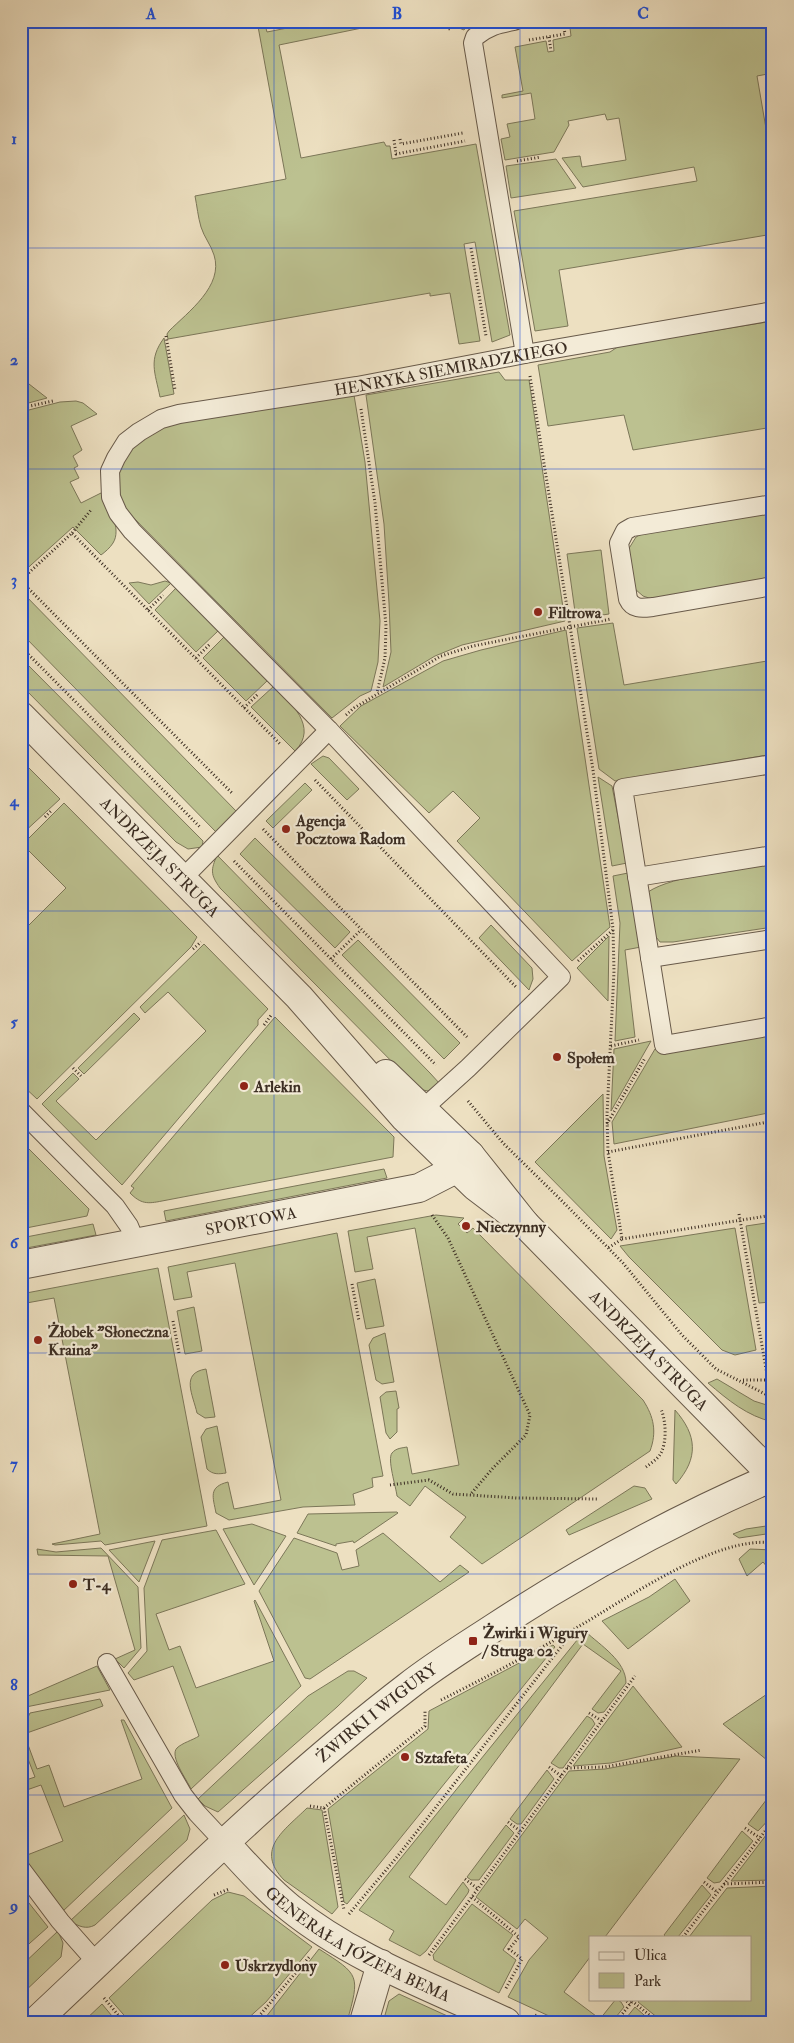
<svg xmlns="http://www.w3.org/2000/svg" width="794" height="2043" viewBox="0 0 794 2043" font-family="'IM FELL Double Pica',serif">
	<rect width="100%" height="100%" fill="#ede0c1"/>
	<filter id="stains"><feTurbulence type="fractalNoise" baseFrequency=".004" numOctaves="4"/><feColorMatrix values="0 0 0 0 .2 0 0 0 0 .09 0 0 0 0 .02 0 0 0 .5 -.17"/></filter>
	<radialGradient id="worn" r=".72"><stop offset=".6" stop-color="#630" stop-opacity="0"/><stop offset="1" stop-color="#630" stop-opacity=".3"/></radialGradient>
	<path fill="#bcc190" stroke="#7c7759" d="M257 21H264L267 32 323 21H396L279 45 301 158 384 142 386 146H390L392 159 476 144 510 335 492 342 475 242 464 244 480 341 459 344 450 293 430 296V293L168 339 167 334 169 331C188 312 224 286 214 255 211 245 204 237 201 227 198 217 197 206 195 196L286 179Z
		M442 21H470L464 30Z
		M606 21H773V73L757 76 769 146H773V234L559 270 568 326 535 331 514 211 697 181 694 167 583 187 562 158 580 156 582 167 626 160 619 118 607 120 605 114 568 121 569 125 554 152 505 160 501 139 510 137 507 124 535 119 531 93 502 98V95L523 91 515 47 546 41 548 52 554 51 553 40 571 36 570 28Z
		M556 159 576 188 511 198 506 166Z
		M773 321V427L633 450 624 415 548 426 538 365 610 352 619 346Z
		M164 338 174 394 160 397C155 372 148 360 164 338Z
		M499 372 505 380H529L565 621 462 645 435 656 383 687 391 652 389 603 384 524 366 395Z
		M29 384 47 398 21 405V386Z
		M354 395 365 462 380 621 378 662 371 691 360 696 332 718 121 505 116 481 119 469 129 452 137 443 168 424Z
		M76 401 83 403 97 414 71 426 82 450 73 456 78 466 74 468 79 478 70 482 81 503 101 493C109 506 122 529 113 543 110 548 105 552 101 555L73 527 21 574V412L60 402Z
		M773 511V578L652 599 643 596 635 589 628 550 636 537 642 534Z
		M601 550 609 614 576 619 567 554Z
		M165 581 171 583 149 604 129 583 138 582 151 585Z
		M176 588 218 631 196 652 155 610Z
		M21 591 237 812 216 832 21 633Z
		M613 623 624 685 773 660V754L615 781 599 769 577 628Z
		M566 630 610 927 572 961 457 841 480 818 453 791 429 813 340 726 361 706 443 661 481 650Z
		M224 637 268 680 246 701 203 658Z
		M21 658 203 841 202 847 188 849 176 842 21 685Z
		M274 686C290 702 319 727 295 751L251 707Z
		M323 756 329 758 359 789 347 800 311 764Z
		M21 760 60 799 21 835Z
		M598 777 612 786 627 863 612 866Z
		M305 783 312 790 273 828 266 821Z
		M64 803 197 937 191 947 37 1099 21 1084V933L66 888 27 849 21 855V846Z
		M255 838 350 932 335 948 240 854Z
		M217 855 430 1073 440 1084 428 1091 423 1090 416 1086 220 888C210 874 211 870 217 855Z
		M773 864V927L673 942H660L652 932 648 892C673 875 741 869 773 864Z
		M628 873 641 947 625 950 635 1037 615 1041 620 923 613 876Z
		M491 925 532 968 533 979 529 990 479 938Z
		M609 936 608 1001 577 968Z
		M358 940 460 1043 444 1059 342 955Z
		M204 944 268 1009 258 1020V1025L122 1185 42 1104 73 1073 79 1079 56 1101 96 1140 206 1031 168 992 145 1013 140 1007Z
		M134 1013 140 1019 84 1074 78 1068Z
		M275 1017 394 1137 393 1157 162 1201C147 1204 141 1204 130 1193L134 1188 131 1186Z
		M773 1034V1112L614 1144 612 1122 655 1049 663 1050Z
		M651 1041 611 1111 614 1049Z
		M603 1094 604 1156 617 1230 611 1239 535 1162Z
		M21 1141 89 1209 87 1216 21 1229Z
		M384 1169 387 1178 166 1221 164 1211Z
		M436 1215 464 1218 458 1224 467 1233 473 1228 643 1400C654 1417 657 1432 650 1451L482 1564 450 1537 466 1517 425 1486 410 1506 397 1496C396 1487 387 1459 392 1453 396 1448 402 1448 407 1447L412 1474 459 1465 415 1228 367 1237 373 1269 355 1272 348 1231Z
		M773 1222V1296L771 1302 759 1303 746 1226Z
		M93 1224 96 1235 21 1249V1238Z
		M735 1228 756 1350 735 1355 722 1350 629 1257 620 1246Z
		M337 1233 383 1476 372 1478 373 1487 353 1494 355 1505 303 1507 229 1520 216 1513C213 1497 208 1487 228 1482L234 1509 281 1500 235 1263 187 1272 192 1297 174 1300 168 1267Z
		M158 1268 207 1526 105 1545 101 1541 55 1545 52 1544 100 1534 54 1298 21 1304V1294Z
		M375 1279 384 1326 366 1329 357 1283Z
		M194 1307 202 1351 185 1354 177 1311Z
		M385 1333 394 1382 382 1384 376 1380 369 1345 373 1338Z
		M206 1369 215 1417 205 1418 197 1413C193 1395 180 1373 206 1369Z
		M717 1379 754 1401 773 1407V1422C747 1416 728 1400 708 1383Z
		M396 1391 399 1408 397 1409V1432L390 1439 386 1433 380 1397 386 1392Z
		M675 1410C697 1435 699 1458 676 1484L673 1480Z
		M217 1426 226 1473C219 1474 213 1475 207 1469L201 1437 206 1429Z
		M634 1486 645 1488 652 1499 569 1535 566 1530Z
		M397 1512 398 1513 354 1543 353 1541 336 1544V1546L297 1533 308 1514Z
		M252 1524 286 1536 254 1585 223 1529Z
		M773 1525V1533L739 1538 733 1534 746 1529Z
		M216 1530 245 1584 156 1614 169 1650 180 1646 196 1688 274 1661 254 1601 255 1600 301 1686 191 1789C187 1780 169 1756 177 1748 182 1743 193 1740 199 1736L173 1666 134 1680 128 1673 147 1651 144 1588 162 1540Z
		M383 1533 440 1582 460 1565 469 1572 310 1679 305 1678 259 1591 294 1538 337 1553 342 1570 359 1566 356 1550Z
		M155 1541 139 1582 109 1550Z
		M101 1548 138 1587 141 1648 124 1668 115 1659 135 1650 108 1556 38 1555 37 1549 56 1552Z
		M750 1549 773 1550V1574L763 1562 747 1576 739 1559Z
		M675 1579 690 1601 628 1649 602 1621 649 1597Z
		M586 1632C600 1645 626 1661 626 1683L604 1712 598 1713 592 1709 621 1671 583 1644 409 1877 446 1905 463 1882 469 1890 468 1893 426 1951 420 1956 389 1940 394 1931 359 1910 582 1634Z
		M553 1645 555 1647 347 1904 344 1902 328 1809 428 1729 429 1711Z
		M97 1666 110 1690 21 1708V1699Z
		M348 1671H354L367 1678 337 1707 218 1812 205 1806 198 1799 308 1696Z
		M633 1686 682 1747 611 1763 573 1766Z
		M773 1690V1765L723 1724Z
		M100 1699 103 1706 24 1734 37 1769 49 1765 64 1807 142 1779 121 1720H124L172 1808 62 1912 22 1857 63 1841 41 1785 21 1792V1785L27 1783 26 1780 35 1777 28 1759 21 1762V1732L30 1713Z
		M587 1716 592 1719 595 1724 563 1768H559L551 1763Z
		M676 1756 740 1759 605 1937H590V1957L564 1992 600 2019 616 1999 621 2002 624 2007 612 2022H562L508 1997 529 1960 548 1938 525 1919 517 1929 476 1897 569 1771 605 1769Z
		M547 1770 554 1779 521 1824H517L510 1819Z
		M773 1791V1815L758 1831 748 1824Z
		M307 1808 322 1810 338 1907 332 1914 284 1880C254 1849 285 1830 307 1808Z
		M184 1815 190 1829 187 1840 95 1925C86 1930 78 1926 70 1921Z
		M506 1825 514 1833 479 1880H471L467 1877Z
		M773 1826V1880L731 1881Z
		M742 1831 753 1841 720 1882 714 1883 707 1878Z
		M702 1885 711 1895 678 1937H666L664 1935Z
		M773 1886V2022H663L638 2002 641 1999H750V1937H689L727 1888Z
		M228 1892 244 1896 312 1947 266 2002 244 2022H130L109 1998 212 1900Z
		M21 1893 48 1927 21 1951V1933L23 1932 21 1926Z
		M472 1904 513 1935 503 1950 516 1960 499 1993 434 1960 433 1955Z
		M58 1931 63 1943 61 1957 21 1995V1966Z
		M319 1949C360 1975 360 1975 347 2022H262Z
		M399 1994 454 2019 453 2022H383L389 2001Z
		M102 2004 117 2022H83Z
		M635 2007 652 2022H623Z"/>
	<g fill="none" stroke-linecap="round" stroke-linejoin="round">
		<defs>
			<g id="service">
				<path d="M514 21C498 24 488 26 475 37L473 43 525 354"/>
				<path d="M773 504 632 527 625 531 619 543 628 599C633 610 643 608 653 607L773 586"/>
				<path d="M773 764 623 788 664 1045 773 1026"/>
				<path d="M637 877 773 855"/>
				<path d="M181 880 329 730"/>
				<path d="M650 958 773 939"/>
				<path d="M21 1111 115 1206 129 1226 136 1243"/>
				<path id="s1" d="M416 1115 468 1068 561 977 329 730 132 531 118 513 111 497 110 471 116 458 126 442 139 432 161 419 179 414 357 386 525 354 773 311"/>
				<path d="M107 1663 183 1795 197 1813 225 1843"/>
				<path d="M21 1869 60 1921 98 1964"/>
			</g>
			<g id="minor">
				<path id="s2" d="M21 1265 419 1188 456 1169 470 1155"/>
				<path id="s3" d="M225 1843C246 1865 266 1889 290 1908 353 1959 434 1988 506 2022"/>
				<path d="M364 2022 381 1964"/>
			</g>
			<g id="tertiary">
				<path id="s4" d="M21 716 299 997 405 1118 475 1186 525 1224"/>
				<path id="s5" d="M386 1074 470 1155 525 1224 773 1476"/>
				<path id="s6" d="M35 2022C157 1908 275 1788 407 1687 435 1665 466 1646 495 1627 584 1569 676 1519 773 1477"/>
			</g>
		</defs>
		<use href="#service" stroke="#685a4a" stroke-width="20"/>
		<use href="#minor" stroke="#685a4a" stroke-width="30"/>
		<use href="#tertiary" stroke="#685a4a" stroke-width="30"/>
		<path stroke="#3b2d22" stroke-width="3" stroke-dasharray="1 2.5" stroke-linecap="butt" d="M439 21V24L452 30
			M549 37 551 51
			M529 40 565 34 563 21
			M400 139 401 144 463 133
			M394 140 396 154 465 141
			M517 161 541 157
			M471 248 486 336
			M166 336 175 390
			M530 376 593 770 613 929 614 971 607 1115 608 1152 622 1239 608 1248
			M21 408 53 401
			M361 409 375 503 386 626 385 658 377 693
			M72 533 91 510
			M21 580 72 533 281 745
			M21 581 232 793
			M148 610 163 595
			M21 647 200 827
			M196 658 210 644
			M244 708 258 694
			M346 715 354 708 441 656 473 646 611 619
			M315 780 516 987
			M45 817 52 810
			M263 829 467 1037
			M234 861 436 1065
			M193 949 201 942
			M331 959 361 930
			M578 961 613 930
			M264 1025 272 1014
			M611 1046 639 1040
			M73 1068 81 1076
			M468 1101 503 1143 560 1199 623 1263 682 1335 716 1369 773 1398
			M607 1124 645 1058
			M608 1152 773 1121
			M739 1214 768 1380H741
			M432 1215 448 1238 530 1415 526 1435 493 1468 470 1495
			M622 1239 773 1215
			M352 1284 359 1321
			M173 1321 179 1353
			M768 1380 773 1379
			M646 1467C651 1463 658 1459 661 1453 667 1441 666 1421 661 1409
			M390 1485 429 1480 453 1494 517 1498 597 1499
			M441 1700C487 1677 532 1653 576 1628 625 1600 716 1535 773 1543
			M589 1713 602 1721
			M549 1767 561 1776
			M567 1768 604 1767 702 1750
			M310 1806 324 1808 425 1726V1711
			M324 1808 344 1910
			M508 1822 520 1831
			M745 1828 760 1838
			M465 1879 478 1889
			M704 1882 717 1892
			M724 1884 773 1882
			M214 1895 229 1889
			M472 1897 519 1937 509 1949 522 1959 505 1990
			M349 1914 397 1857 575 1629
			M683 1937 773 1821
			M429 1955 635 1676
			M104 1998 124 2022
			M624 1999 630 2004
			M632 2001 658 2022
			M535 2015 550 2022
			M254 2022 310 1956
			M616 2022 634 1999"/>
		<use href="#service" stroke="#f3ebd7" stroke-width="18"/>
		<use href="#minor" stroke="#f3ebd7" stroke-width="28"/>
		<use href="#tertiary" stroke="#f3ebd7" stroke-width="28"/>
	</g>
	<path fill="none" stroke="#1d4ed8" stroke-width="1" stroke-opacity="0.55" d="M274 21V2022M520 21V2022M21 248H773M21 469H773M21 690H773M21 911H773M21 1132H773M21 1353H773M21 1574H773M21 1795H773"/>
	<g fill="#8f2418" stroke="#f3ebd7" stroke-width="2">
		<circle cx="538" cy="612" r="5"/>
		<circle cx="286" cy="829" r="5"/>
		<circle cx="557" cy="1057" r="5"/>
		<circle cx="244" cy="1086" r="5"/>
		<circle cx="466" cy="1226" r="5"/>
		<circle cx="38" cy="1340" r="5"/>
		<circle cx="73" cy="1584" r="5"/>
		<rect x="468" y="1636" width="10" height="10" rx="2.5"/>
		<circle cx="405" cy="1757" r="5"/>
		<circle cx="225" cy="1965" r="5"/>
	</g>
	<g text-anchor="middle" stroke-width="4.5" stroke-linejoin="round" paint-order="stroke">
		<g font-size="16" fill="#3b2d22" stroke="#f3ebd7">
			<text dy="6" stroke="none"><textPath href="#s1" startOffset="1255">HENRYKA SIEMIRADZKIEGO</textPath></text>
			<text dy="6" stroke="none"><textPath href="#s4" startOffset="198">ANDRZEJA STRUGA</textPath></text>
			<text dy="6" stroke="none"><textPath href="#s2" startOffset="234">SPORTOWA</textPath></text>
			<text dy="6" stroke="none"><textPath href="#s5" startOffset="382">ANDRZEJA STRUGA</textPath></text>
			<text dy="6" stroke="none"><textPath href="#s6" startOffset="461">ŻWIRKI I WIGURY</textPath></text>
			<text dy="6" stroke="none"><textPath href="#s3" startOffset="169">GENERAŁA JÓZEFA BEMA</textPath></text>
		</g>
		<g font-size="16" font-weight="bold" fill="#3b2d22" stroke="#f3ebd7" text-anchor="start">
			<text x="548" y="618">Filtrowa</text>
			<text x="296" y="826">Agencja<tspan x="296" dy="18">Pocztowa Radom</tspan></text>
			<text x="567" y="1063">Społem</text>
			<text x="254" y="1092">Arlekin</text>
			<text x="476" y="1232">Nieczynny</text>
			<text x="48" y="1337">Żłobek "Słoneczna<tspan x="48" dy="18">Kraina"</tspan></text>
			<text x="83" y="1590">T-4</text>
			<text x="483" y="1638">Żwirki i Wigury<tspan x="483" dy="18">/ Struga 02</tspan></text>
			<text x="415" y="1763">Sztafeta</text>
			<text x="235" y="1971">Uskrzydlony</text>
		</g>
	</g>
	<rect width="794" height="2043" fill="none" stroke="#ede0c1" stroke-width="55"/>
	<rect x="589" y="1936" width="162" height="65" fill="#f3ebd7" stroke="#a99f8f"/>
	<rect x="599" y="1952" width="25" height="8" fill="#f3ebd7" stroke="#a99f8f"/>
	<text x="634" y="1960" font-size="15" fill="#3b2d22">Ulica</text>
	<rect x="599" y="1973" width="25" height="15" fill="#bcc190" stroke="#a99f8f"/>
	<text x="634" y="1986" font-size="15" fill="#3b2d22">Park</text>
	<rect x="28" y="28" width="738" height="1988" fill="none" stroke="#1d4ed8" stroke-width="2"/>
	<g font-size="16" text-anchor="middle" font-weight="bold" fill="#1d4ed8">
		<text x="151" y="19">A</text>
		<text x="397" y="19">B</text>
		<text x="643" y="19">C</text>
		<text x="14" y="144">1</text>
		<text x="14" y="365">2</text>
		<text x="14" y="585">3</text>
		<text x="14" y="806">4</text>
		<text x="14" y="1027">5</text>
		<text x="14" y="1248">6</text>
		<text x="14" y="1469">7</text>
		<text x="14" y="1690">8</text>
		<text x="14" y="1911">9</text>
	</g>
	<rect width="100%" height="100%" filter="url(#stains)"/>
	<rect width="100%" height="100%" fill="url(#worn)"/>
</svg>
